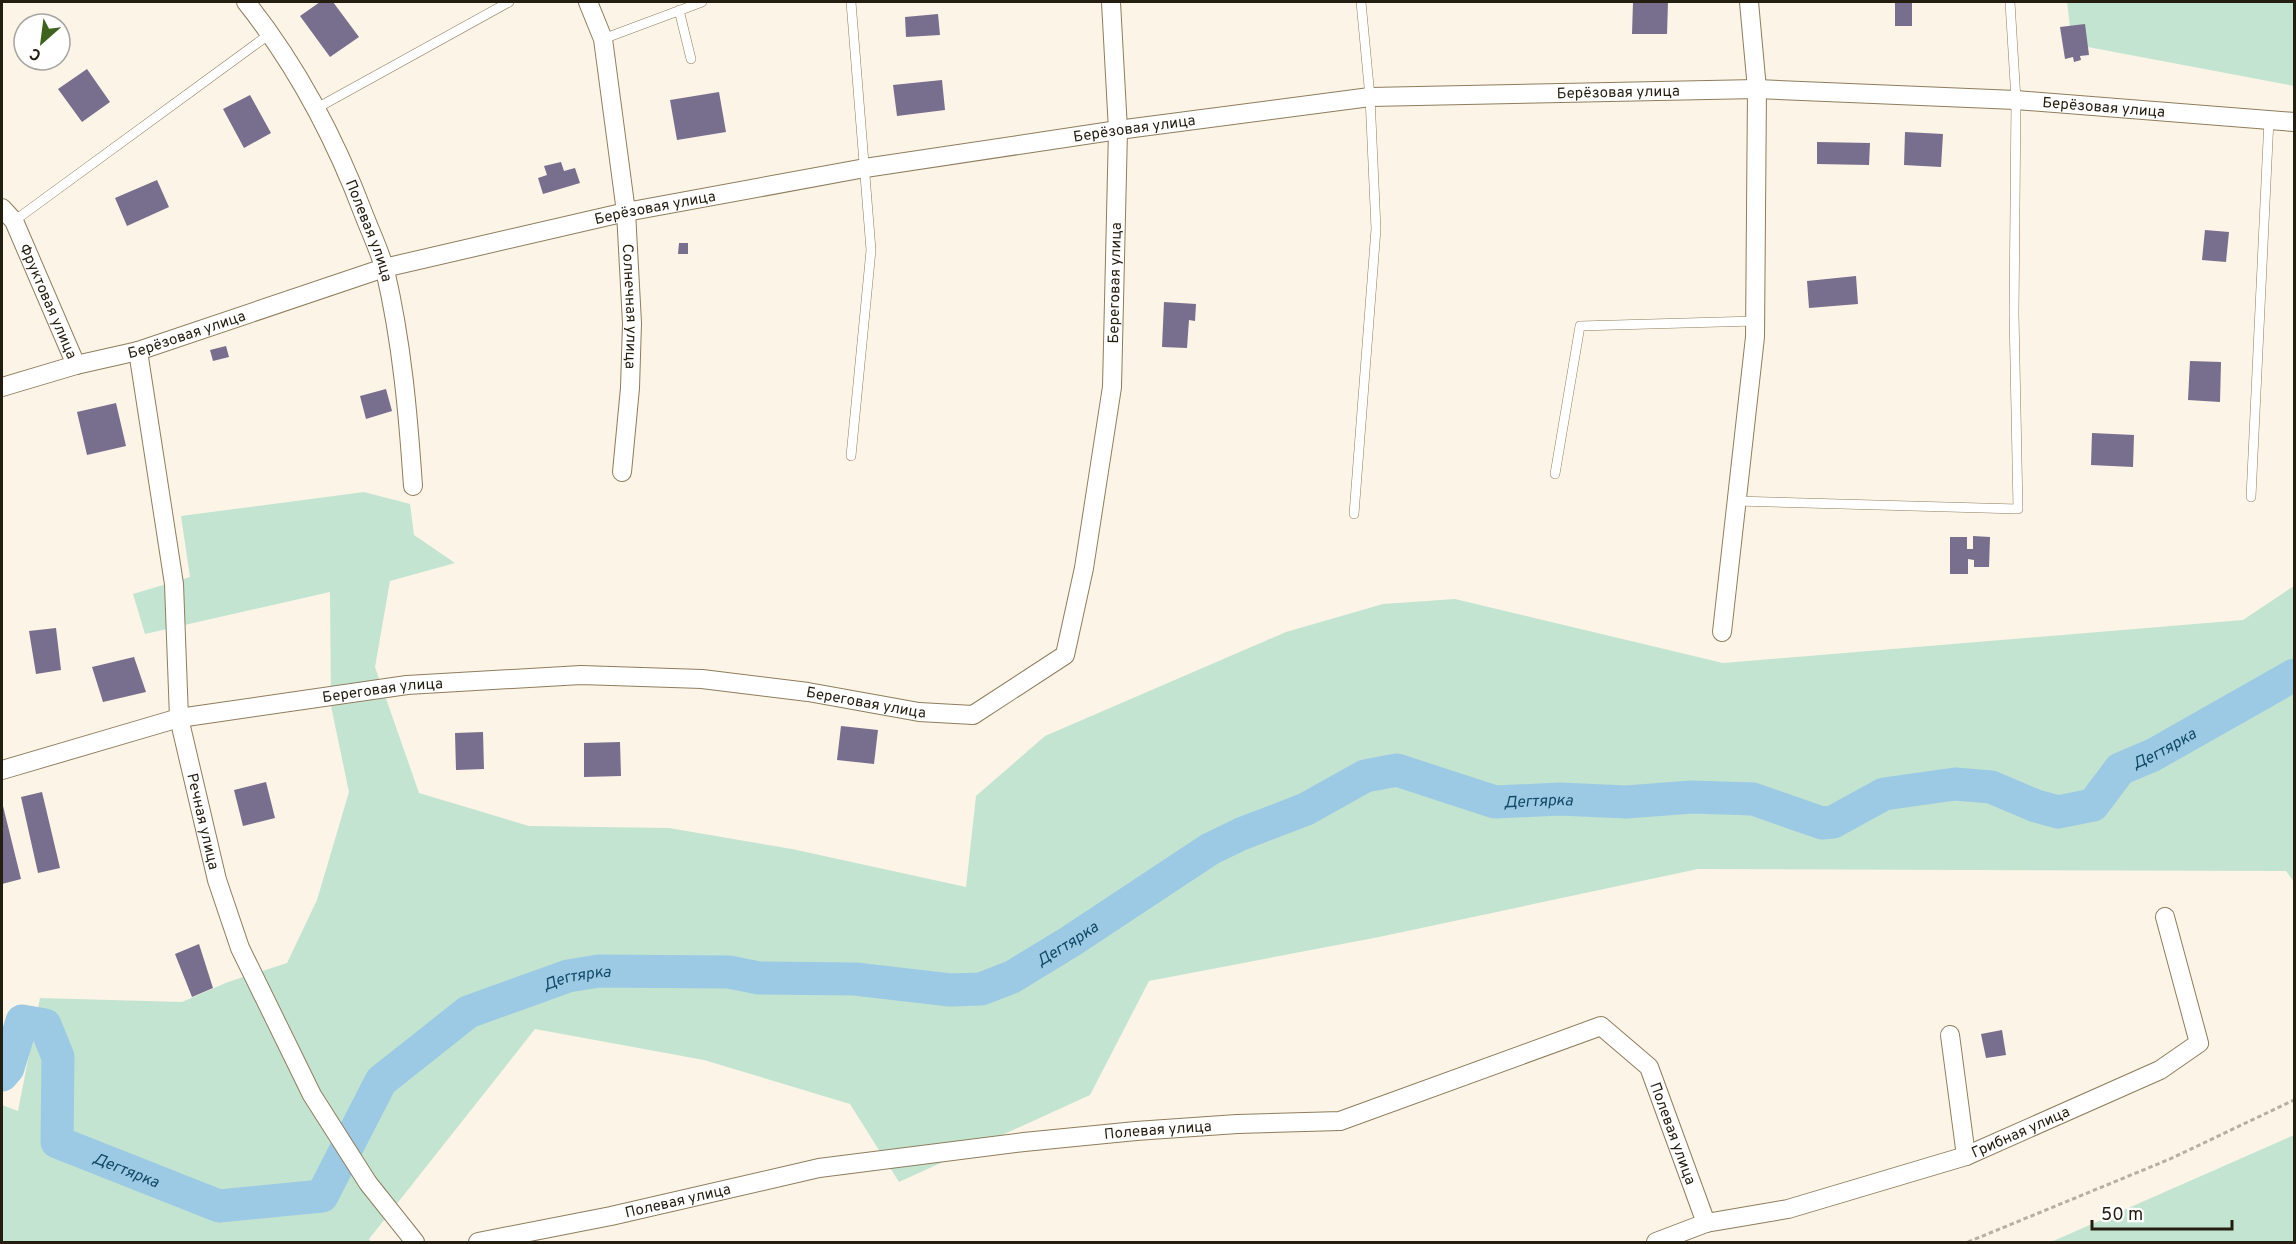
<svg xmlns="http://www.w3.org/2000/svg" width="2296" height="1244" viewBox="0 0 2296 1244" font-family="Overpass,sans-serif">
	<rect width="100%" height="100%" fill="#fcf4e7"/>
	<path fill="#c3e4d1" d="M2067 2H2294V86L2072 44Z
		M364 492 410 504 414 535 455 563 390 581 375 667 419 793 529 826 669 828 792 849 966 887 976 796 1045 736 1286 632 1383 604 1455 599 1723 663 2243 620 2294 586V882L2286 871 1698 869 1379 937 1149 981 1090 1095 899 1182 850 1104 704 1060 535 1029 369 1239 371 1242H2V1105L18 1111 40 998 182 1002 228 982 287 963 317 900 349 792 331 706 330 592 145 634 133 594 190 577 181 516Z
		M2294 1135V1242H2051Z"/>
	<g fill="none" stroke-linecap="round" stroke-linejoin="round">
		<path stroke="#9cc9e4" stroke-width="33" id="s1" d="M2 1075 8 1068 22 1021 45 1025 58 1057 57 1142 219 1206 322 1196 381 1081 468 1012 568 976 599 971 729 972 759 978 855 979 950 990 981 989 1012 977 1071 941 1210 849 1241 834 1306 809 1365 776 1397 770 1495 802 1560 799 1626 802 1692 797 1753 799 1822 823 1833 822 1884 794 1955 784 1991 787 2036 806 2058 812 2093 805 2120 769 2153 755 2294 675"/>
	</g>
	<path fill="#786e8d" d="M320 2H333L359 37 330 57 300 16Z
		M1633 2H1668L1667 34H1632Z
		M1895 2H1912V26H1895Z
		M938 14 940 35 906 37 905 17Z
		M2085 24 2089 55 2080 56 2081 60 2074 62 2073 57 2065 59 2060 27Z
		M87 69 110 102 82 122 58 89Z
		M942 80 945 110 897 116 893 85Z
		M719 92 726 132 677 140 670 100Z
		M250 95 271 133 244 148 223 109Z
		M1905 132 1943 134 1941 167 1904 165Z
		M1817 142 1870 143 1869 165 1817 164Z
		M561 162 564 171 575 168 580 183 543 194 538 178 547 175 544 166Z
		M157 180 169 207 127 226 115 198Z
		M2205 230 2229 232 2226 262 2202 260Z
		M679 243H688V254H678Z
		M1856 276 1858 304 1809 308 1807 281Z
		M1164 302 1196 304 1195 321 1189 320 1187 348 1162 347Z
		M226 346 229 357 213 361 210 350Z
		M2190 361 2221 362 2220 402 2188 400Z
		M386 389 392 411 366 419 360 396Z
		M116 403 126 446 87 455 77 412Z
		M2092 433 2134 435 2133 467 2091 465Z
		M1973 536 1990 537 1989 567H1974V560L1968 559V574H1950V537H1967V549H1973Z
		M56 628 61 670 36 674 29 631Z
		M134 657 146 692 103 702 92 667Z
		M841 726 878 730 874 764 837 760Z
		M483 732 484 769 456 770 455 733Z
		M620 742 621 776 584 777V743Z
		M266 782 275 818 243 826 234 790Z
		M42 792 60 868 38 873 21 797Z
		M2 802 21 879 2 884Z
		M199 944 213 988 192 997 175 954Z
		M2002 1030 2006 1055 1986 1058 1981 1034Z"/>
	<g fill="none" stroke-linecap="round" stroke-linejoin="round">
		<defs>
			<path id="lane" d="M851 2 871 250 851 456
				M679 10 691 59
				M603 39 702 2
				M317 108 509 2
				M14 221 271 33
				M1555 474 1580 326 1755 321
				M2251 497 2269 119
				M1736 501 2018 509 2014 314 2016 100 2010 2
				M1354 514 1376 229 1370 97 1361 2"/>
			<g id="street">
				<path id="s2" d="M246 2C297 66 335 138 364 215 371 233 380 252 385 270 402 343 408 413 413 486"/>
				<path id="s3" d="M588 2 603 39 626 212 632 323 630 388 622 472"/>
				<path id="s4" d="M2 208 14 221 76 365"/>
				<path id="s5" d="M138 351 174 584 179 718 217 880 240 948 312 1095 368 1183 415 1242"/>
				<path id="s6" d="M2 387 76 365 138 351 384 268 626 212 865 168 1118 130 1370 97 1757 89 2016 100 2294 122"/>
				<path d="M1722 632 1755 337 1757 89 1749 2"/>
				<path id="s7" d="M2 770 179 718 407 685 581 675 702 679 808 692 919 712 973 715 1065 655 1084 568 1112 387 1118 130 1111 2"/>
				<path d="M1950 1035 1966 1156"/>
				<path id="s8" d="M478 1242 611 1216 819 1168 1024 1142 1136 1131 1237 1124 1340 1121 1601 1026 1649 1067 1706 1223"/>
				<path id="s9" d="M1656 1242 1706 1223 1788 1209 1966 1156 2160 1070 2199 1043 2165 917"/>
			</g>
		</defs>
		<use href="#lane" stroke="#8e7d5d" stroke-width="10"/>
		<use href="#street" stroke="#8e7d5d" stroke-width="20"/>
		<path stroke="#b6afa2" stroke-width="3" stroke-dasharray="4.5 3" stroke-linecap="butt" d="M1968 1242 2170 1159 2294 1100"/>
		<use href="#lane" stroke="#fff" stroke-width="9"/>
		<use href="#street" stroke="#fff" stroke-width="18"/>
	</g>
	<g text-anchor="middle" stroke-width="4.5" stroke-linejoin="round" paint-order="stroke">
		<g font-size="15" fill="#241e11" stroke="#fff">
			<text dy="5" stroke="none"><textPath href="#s6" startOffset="1650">Берёзовая улица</textPath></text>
			<text dy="5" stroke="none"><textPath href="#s6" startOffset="2136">Берёзовая улица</textPath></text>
			<text dy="5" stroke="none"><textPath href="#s6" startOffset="1164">Берёзовая улица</textPath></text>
			<text dy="5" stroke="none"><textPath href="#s6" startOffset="678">Берёзовая улица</textPath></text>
			<text dy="5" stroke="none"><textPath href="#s2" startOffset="261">Полевая улица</textPath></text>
			<text dy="5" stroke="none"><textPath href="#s7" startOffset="1470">Береговая улица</textPath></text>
			<text dy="5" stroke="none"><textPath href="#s4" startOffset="105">Фруктовая улица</textPath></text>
			<text dy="5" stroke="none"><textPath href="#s3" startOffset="309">Солнечная улица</textPath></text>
			<text dy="5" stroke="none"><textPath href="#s6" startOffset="192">Берёзовая улица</textPath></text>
			<text dy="5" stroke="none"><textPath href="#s7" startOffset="390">Береговая улица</textPath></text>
			<text dy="5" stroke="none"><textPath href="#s7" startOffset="876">Береговая улица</textPath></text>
			<text dy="5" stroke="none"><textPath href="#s5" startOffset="476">Речная улица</textPath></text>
			<text dy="5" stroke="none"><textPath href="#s8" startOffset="690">Полевая улица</textPath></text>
			<text dy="5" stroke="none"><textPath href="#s9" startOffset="382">Грибная улица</textPath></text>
			<text dy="5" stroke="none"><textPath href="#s8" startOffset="1284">Полевая улица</textPath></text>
			<text dy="5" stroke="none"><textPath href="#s8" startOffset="204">Полевая улица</textPath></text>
		</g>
		<g font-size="16" font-style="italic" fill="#114a66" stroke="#fff">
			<text dy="6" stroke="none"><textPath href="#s1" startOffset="2526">Дегтярка</textPath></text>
			<text dy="6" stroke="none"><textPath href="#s1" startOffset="1860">Дегтярка</textPath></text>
			<text dy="6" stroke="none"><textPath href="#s1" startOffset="1338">Дегтярка</textPath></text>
			<text dy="6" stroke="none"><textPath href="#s1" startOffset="834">Дегтярка</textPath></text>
			<text dy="6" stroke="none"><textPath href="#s1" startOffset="276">Дегтярка</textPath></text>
		</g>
	</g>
	<rect width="2296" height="1244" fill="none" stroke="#241e11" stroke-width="6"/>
	<g transform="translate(42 42) rotate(208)"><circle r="28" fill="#ffffff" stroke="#a7a5a0" stroke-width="1.5"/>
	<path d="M0-4.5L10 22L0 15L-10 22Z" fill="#3d631d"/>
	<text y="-9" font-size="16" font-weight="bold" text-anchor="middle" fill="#241e11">С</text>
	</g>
	<path d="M2092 1220v9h140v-9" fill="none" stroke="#241e11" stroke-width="3"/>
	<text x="2101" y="1220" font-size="18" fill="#241e11" stroke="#ffffff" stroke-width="4.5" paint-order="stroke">50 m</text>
</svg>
